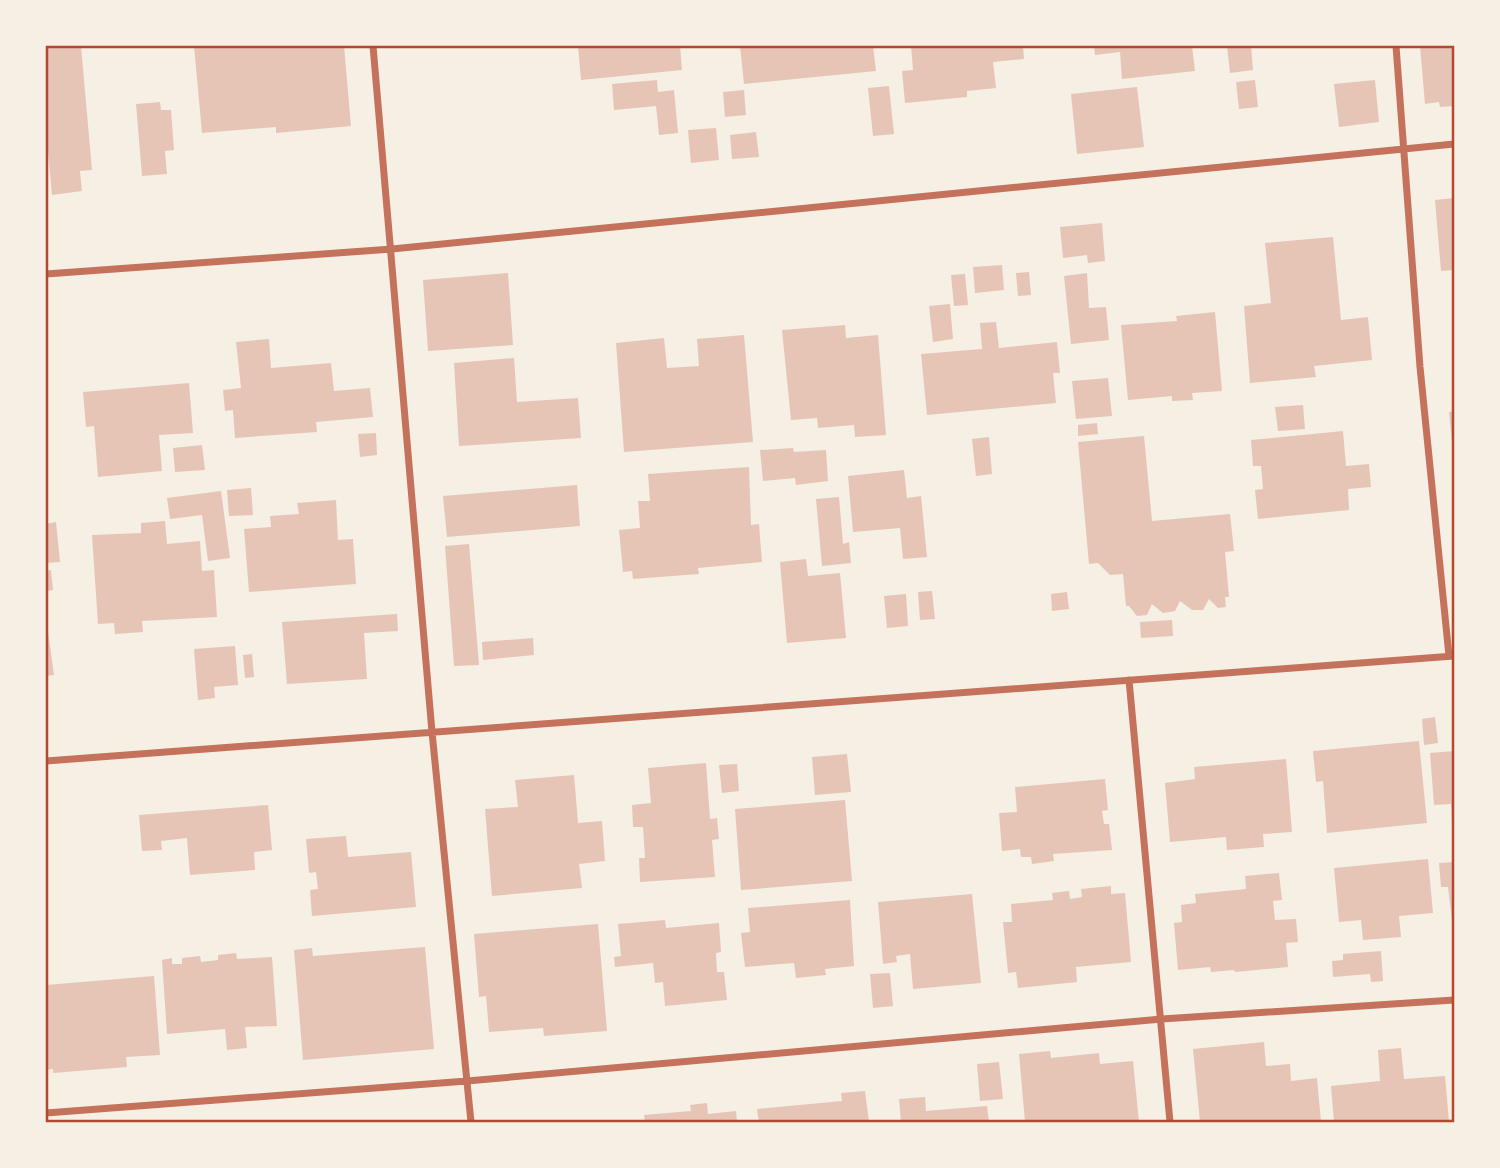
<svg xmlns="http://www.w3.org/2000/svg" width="1500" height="1168" viewBox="0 0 1500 1168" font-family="Quicksand,sans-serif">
	<rect width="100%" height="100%" fill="#f6efe4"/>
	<path fill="#e6c5b7" d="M46 46H81L92 170 80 171 82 191 52 195 46 128Z
		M194 46H344L351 126 276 133V127L202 133Z
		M578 46H680L682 70 581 80Z
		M740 46H873L876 71 744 84Z
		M911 46H1023L1024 59 993 62 996 88 967 91V97L905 103 902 71 913 70Z
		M1094 46H1192L1195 71 1122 79 1120 52 1095 55Z
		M1227 46H1251L1253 70 1230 73Z
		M1420 46H1454V106L1440 107 1439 102 1425 104Z
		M657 80 658 92 674 90 678 133 659 135 656 106 614 110 612 84Z
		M1255 80 1258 107 1239 109 1236 82Z
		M1375 80 1379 122 1339 127 1334 84Z
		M889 86 894 134 873 136 868 88Z
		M1137 87 1144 147 1077 154 1071 94Z
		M744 90 746 115 725 117 723 92Z
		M160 102 161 110H171L174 150 165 151 167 174 142 176 136 104Z
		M716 128 719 160 691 163 688 130Z
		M756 132 759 157 732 159 730 135Z
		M1454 198V270L1441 271 1435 200Z
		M1102 223 1105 261 1088 263 1087 255 1063 258 1060 227Z
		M1333 237 1341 320 1368 317 1372 360 1314 366 1316 377 1250 383 1244 306 1271 303 1265 243Z
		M1002 265 1004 290 975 293 973 267Z
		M1029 272 1031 295 1018 296 1016 273Z
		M508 273 513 345 428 351 423 280Z
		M1087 273 1089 308 1106 307 1109 340 1071 344 1064 276Z
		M965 274 968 305 954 306 951 275Z
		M950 304 953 339 933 342 929 306Z
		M1215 312 1222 391 1192 393 1193 400 1172 401V396L1128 400 1121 325 1177 321 1176 316Z
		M996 322 999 348 1057 342 1060 373H1053L1056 403 927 415 921 354 982 349 980 323Z
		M845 325 846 338 878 335 886 435 855 437 854 425 818 428 817 418 791 420 782 330Z
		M744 335 753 442 624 452 616 343 664 338 667 368 699 366 697 339Z
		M269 339 271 368 331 363 334 391 370 388 373 417 316 422 317 432 235 438 233 410 225 411 223 390 241 388 236 342Z
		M514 358 517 402 578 398 581 438 459 446 454 363Z
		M1108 378 1112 416 1076 419 1072 381Z
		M189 383 193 433 159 435 162 471 98 477 94 426 86 427 83 392Z
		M1303 405 1305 429 1278 431 1275 407Z
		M1454 411V452L1453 453 1449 412Z
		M1097 423 1098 434 1078 436V425Z
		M1343 431 1346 466 1369 464 1371 487 1348 489 1349 510 1258 519 1255 490 1263 489 1261 466H1253L1251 440Z
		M376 433 377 455 360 457 358 434Z
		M1144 436 1152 521 1230 514 1234 551 1225 552 1229 597H1225L1226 607 1218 608 1209 599 1203 610H1192L1180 601 1175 611 1163 613 1152 604 1147 615 1137 616 1129 606H1126L1123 574 1110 575 1098 563 1089 564 1078 442Z
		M989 437 992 474 976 476 972 439Z
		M202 445 205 470 175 472 173 448Z
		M793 448 794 452 826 450 828 481 796 485 795 478 763 481 760 450Z
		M749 467 751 525 759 524 762 562 698 568 699 574 633 579 632 571 623 572 619 530 640 528 638 501H650L648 474Z
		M904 470 907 498 921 496 927 557 903 559 900 528 853 532 848 476Z
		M577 485 580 526 447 537 443 496Z
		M251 488 253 515 229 516 227 490Z
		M221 491 230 558 208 561 202 515 170 519 167 498Z
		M839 497 843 544 849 542 851 563 822 566 816 499Z
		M336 500 338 540 353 539 356 584 249 592 244 529 271 527 270 516 299 514 297 503Z
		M165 521 167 544 200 541 202 571 214 570 217 617 142 621 143 632 115 634 114 623 98 624 92 535 141 533V523Z
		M56 522 60 562 46 563V524Z
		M469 544 479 665 454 666 445 546Z
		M806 559 808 576 840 573 846 638 787 643 780 562Z
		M51 570 53 590 46 591V571Z
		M932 591 935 619 920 620 918 592Z
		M1067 592 1069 609 1052 611 1051 594Z
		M906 594 908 626 887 628 884 596Z
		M397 614 398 631 364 633 367 679 287 684 282 622Z
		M46 617 54 675 46 676Z
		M1172 620 1173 636 1141 638 1140 622Z
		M533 638 534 655 483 660 482 642Z
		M235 646 238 685 214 687 215 698 198 700 194 649Z
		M252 654 254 677 245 678 243 655Z
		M1435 717 1438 743 1424 745 1422 719Z
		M1419 741 1427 823 1327 833 1323 781 1316 782 1313 751Z
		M1454 751V824H1452L1451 804 1434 805 1430 753Z
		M847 754 851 792 815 795 812 757Z
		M1286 759 1292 832 1263 834 1264 847 1227 850 1226 837 1170 842 1165 783 1195 779 1194 767Z
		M706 763 710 819 717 818 719 839 712 840 715 877 640 882 639 858H645L643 827H633L632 805 651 803 648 768Z
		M737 764 739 791 722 793 719 765Z
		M574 775 578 823 602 821 605 861 579 864 582 888 492 896 485 809 518 807 515 780Z
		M1105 779 1108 810 1102 811 1104 824H1109L1112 850 1053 854 1054 861 1032 864 1031 857H1021L1020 849 1002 851 999 813 1017 812 1015 787Z
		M845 800 852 881 741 890 735 809Z
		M268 805 272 850 254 852 255 870 190 875 187 838 161 841 162 850 142 851 139 815Z
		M346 836 348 857 411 852 416 907 312 916 310 890 318 889 316 872 309 873 306 839Z
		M1428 859 1433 913 1399 916 1401 937 1363 940 1361 920 1339 922 1334 868Z
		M1454 862V920H1452L1448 887H1441L1439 863Z
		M1279 873 1282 900 1273 901 1275 920 1296 919 1298 942 1286 943 1288 967 1235 972 1234 970 1211 972 1210 967 1178 970 1174 923 1182 922 1181 905 1196 903 1195 894 1246 889 1245 876Z
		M1111 886V894L1125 893 1131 962 1076 967 1077 982 1018 988 1016 972 1008 973 1003 922H1012L1011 904 1053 900 1052 893 1069 891 1070 899 1082 897 1081 889Z
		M972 894 981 983 913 989 910 954 896 956 897 962 883 964 878 902Z
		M850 900 854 966 825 969 826 975 796 978 794 963 745 967 741 933 750 932 748 908Z
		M665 920 666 928 719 923 721 952 716 953 717 972H724L727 1000 665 1006 663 982 655 983 653 963 615 967 614 957 621 956 618 924Z
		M598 924 607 1031 544 1036 543 1028 489 1032 486 996 479 997 474 934Z
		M425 947 434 1049 303 1060 294 950 312 948 313 956Z
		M1381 951 1383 981 1371 982 1370 974 1333 977 1332 961 1343 960V954Z
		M236 953 237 959 272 957 277 1026 245 1027 247 1048 227 1050 225 1029 167 1034 162 960 172 958V964H182V958L200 956 201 962 218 960V955Z
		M890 973 893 1006 873 1008 870 974Z
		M154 976 160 1055 126 1057 127 1067 53 1073V1069L46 1070V985Z
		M1264 1042 1266 1066 1290 1064 1291 1081 1317 1078 1321 1122H1200L1193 1049Z
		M1401 1048 1404 1079 1445 1076 1449 1122H1334L1331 1086 1380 1081 1378 1050Z
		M1050 1051 1051 1058 1099 1053 1100 1064 1133 1061 1139 1122H1025L1019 1054Z
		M999 1062 1003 1099 980 1101 977 1064Z
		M865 1091 869 1122H759L757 1109 842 1101 841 1093Z
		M925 1097 926 1111 987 1106 989 1122H901L899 1099Z
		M707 1103 708 1114 736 1111 737 1122H645L644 1115 691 1111 690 1105Z"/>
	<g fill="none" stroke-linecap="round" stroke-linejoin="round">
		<path stroke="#c5725c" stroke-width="7" d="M373 46 432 732 471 1122
			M1396 46 1420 367 1449 656
			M46 274 392 249 1454 144
			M1129 680 1170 1122
			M46 761 1454 656
			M46 1113 467 1081 1162 1019 1454 1000"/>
	</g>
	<rect width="1500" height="1168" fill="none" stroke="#f6efe4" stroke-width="94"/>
	<rect x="47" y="47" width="1406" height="1074" fill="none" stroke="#b5482f" stroke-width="2.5"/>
</svg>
